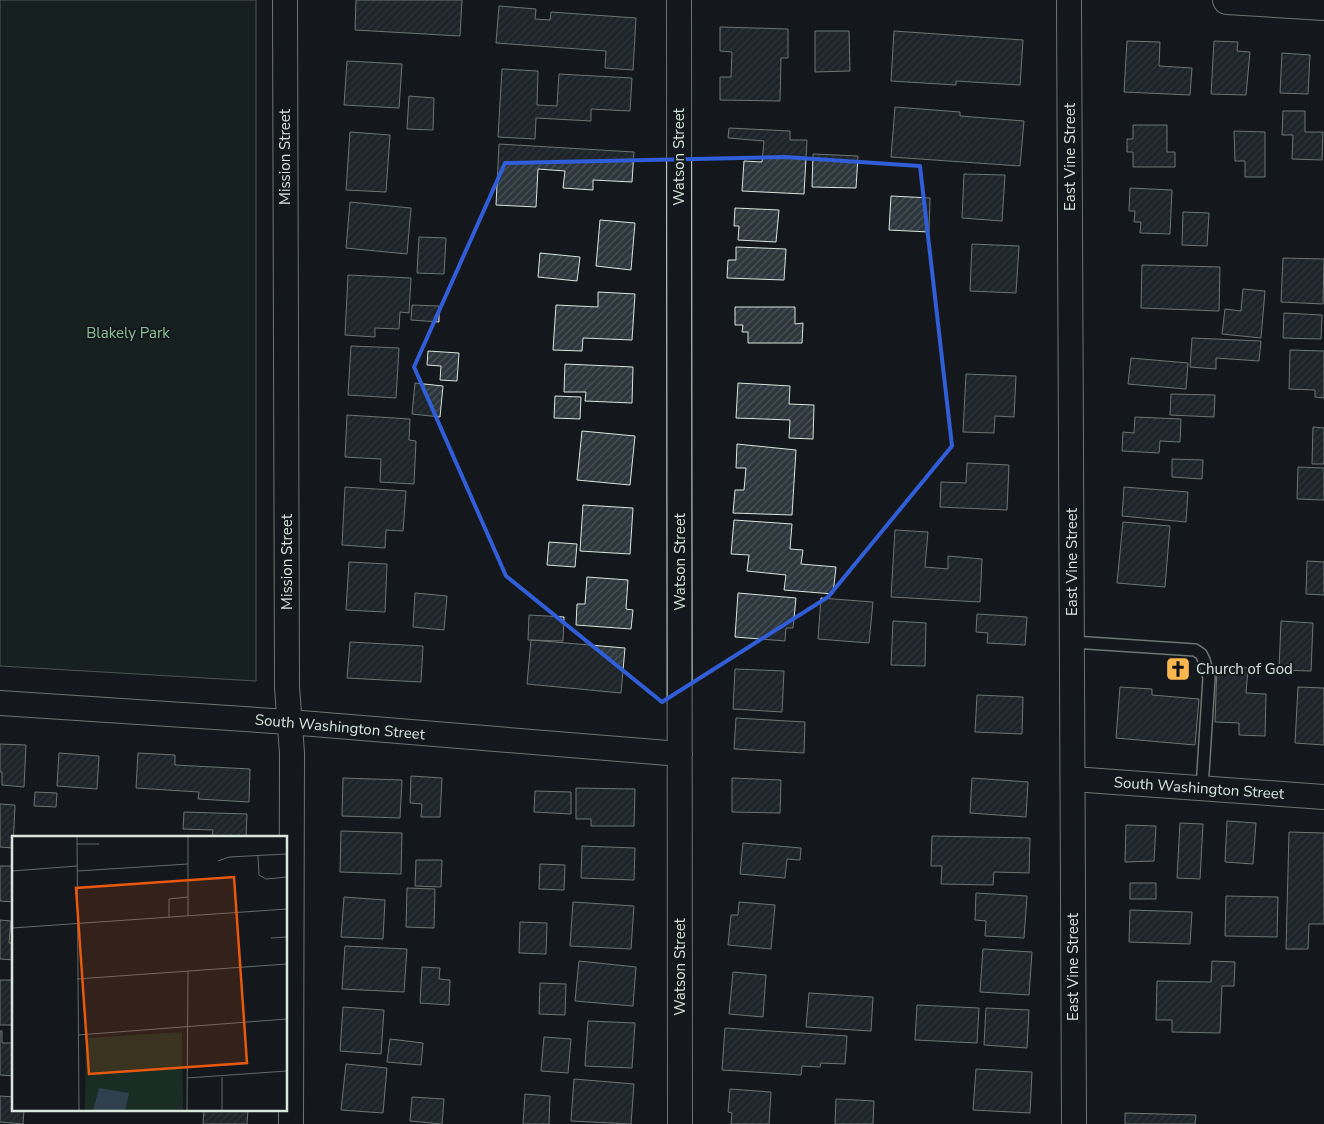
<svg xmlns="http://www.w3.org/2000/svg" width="1324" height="1124" viewBox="0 0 1324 1124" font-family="'Nunito Sans',sans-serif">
	<defs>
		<pattern id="building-hatch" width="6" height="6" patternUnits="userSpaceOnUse" patternTransform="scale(1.25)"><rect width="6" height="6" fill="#2c363c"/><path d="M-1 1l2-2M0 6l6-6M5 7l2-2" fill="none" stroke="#4a5358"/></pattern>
	</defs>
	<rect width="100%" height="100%" fill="#14181c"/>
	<path fill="#1a2d24" stroke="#939e99" d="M0 0H256V681L0 666Z"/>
	<path fill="url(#building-hatch)" stroke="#d8e6dc" d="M356 0H462L460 36 355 30Z
		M499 6 536 9 535 19 550 20 551 12 636 18 633 70 605 68 606 51 496 43Z
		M720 27 788 29V58H781L780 101 720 100V77H731L732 52 720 51Z
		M815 31H849L850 71 815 72Z
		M894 31 1023 40 1020 85 956 81V85L891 81Z
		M1127 41 1160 42 1159 66 1192 68 1190 95 1124 92Z
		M1214 41 1238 42 1237 51 1250 52 1246 95 1211 94Z
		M1282 53 1310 55 1308 94 1280 93Z
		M347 61 402 64 399 108 344 105Z
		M502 69 538 71 537 105 557 106 559 74 632 78 630 111 591 109V121L536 118 535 139 498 137Z
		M409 96 434 98 433 130 407 129Z
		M895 107 960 112V116L1024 121 1020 166 891 157Z
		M1283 111H1305V132H1323L1322 160 1292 159 1293 135H1282Z
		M1133 125H1167V152H1175V167H1133V152H1127V139H1133Z
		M729 128 790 131V140H807L804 194 742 191 744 161 762 162 764 141 728 138Z
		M1234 131 1265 132V177H1245V161H1235Z
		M350 132 390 135 386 192 346 190Z
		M499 144 634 152 632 182 593 180V190L563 188 565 171 538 169 536 207 496 205Z
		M813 154 858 156 856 188 812 187Z
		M964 174 1005 175 1002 221 962 218Z
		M1130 188 1172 190 1170 234 1140 233 1141 222H1134L1135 211H1129Z
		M891 196 930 198 929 232 889 230Z
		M350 202 411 208 407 254 346 248Z
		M735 208 779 210 776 242 738 240 739 226H734Z
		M1183 212 1209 213 1207 246 1182 245Z
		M600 220 635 223 631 270 596 266Z
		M419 237 446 238 444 274 417 273Z
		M972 244 1019 246 1016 293 970 291Z
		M736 247 786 249 784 280 727 278 728 260H736Z
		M540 253 580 257 577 281 538 277Z
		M1283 258 1324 259 1323 304 1281 302Z
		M1142 265 1220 267 1219 311 1141 308Z
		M348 275 411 278 409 313 400 312 399 329 375 328V337L345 335Z
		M1243 289 1265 291 1261 338 1222 334 1225 309 1241 311Z
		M598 292 635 294 632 340 583 338 582 351 553 350 556 305 598 307Z
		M412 305 439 306V322L411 320Z
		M735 307H795V324L803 323 802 343H748V332H742L743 325H735Z
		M1284 313 1322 315 1321 339 1283 338Z
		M1192 338 1261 341 1259 361 1216 358V369L1190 367Z
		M351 346 399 348 396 398 348 395Z
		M1290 350 1324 351V398L1315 397V390L1289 389Z
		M428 351 459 353 457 381 440 380 441 366 427 365Z
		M1131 358 1188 363 1186 389 1128 384Z
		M565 364 633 367 632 403 585 401 586 392H564Z
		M966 374 1016 376 1014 417 995 416 994 433 963 432Z
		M415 383 443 386 440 417 412 414Z
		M738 383 790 386 789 404 814 405 813 439 789 438 790 420 736 418Z
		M1171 394 1215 395 1214 417 1170 415Z
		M555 396 581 397 580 419 554 418Z
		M347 415 410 419 409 440 416 441 414 484 380 482 381 459 345 457Z
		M1135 417 1181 419 1180 442 1160 441 1159 453 1122 451 1123 432 1134 433Z
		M1313 427 1324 428V464H1312Z
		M582 431 635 436 630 485 577 480Z
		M737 444 796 450 792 515 733 513 735 490H744L746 468H736Z
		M1172 459 1203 460 1202 479 1172 477Z
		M967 463 1009 465 1007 510 940 507 941 482 966 483Z
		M1298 467 1324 468V500L1297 499Z
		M345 487 406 491 403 531 386 530 385 548 342 545Z
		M1124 487 1188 492 1186 522 1122 516Z
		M583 505 633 508 630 554 580 551Z
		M734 520 792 524 790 549 803 550 801 564 836 567 833 594 784 590 786 575 747 571 749 555 731 554Z
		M1123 522 1170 526 1165 587 1117 583Z
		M895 530 928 532 925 567 948 569V556L982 559 980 602 891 597Z
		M549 542 577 544 575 567 547 565Z
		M1307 561 1324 562V595L1306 594Z
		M349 562 387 564 385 612 346 610Z
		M587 577 628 580 626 609 633 610 631 629 576 625 577 604H585Z
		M415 593 447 596 444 630 413 627Z
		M738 593 796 598 793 628H786L785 641 735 637Z
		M821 598 873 602 869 643 818 639Z
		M977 614 1027 617 1025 645 987 643 988 633 976 632Z
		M529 615 564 617 563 641 528 640Z
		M893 621 926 623 925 666 891 665Z
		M1281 621 1313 623 1311 671 1279 670Z
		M531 640 625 648 621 693 527 684Z
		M350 642 423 646 421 682 347 678Z
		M1217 666 1248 668 1246 693 1266 694 1265 736 1239 735V723L1215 722Z
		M735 669 784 671 782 712 733 709Z
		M1120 687 1152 689V695L1199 699 1195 745 1116 738Z
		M1298 687 1324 688V745L1295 743Z
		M977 695 1023 697 1022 734 975 732Z
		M736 718 805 722 804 753 734 749Z
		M0 744 26 745 24 787 2 785V772H0Z
		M59 753 99 756 97 789 57 786Z
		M138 753 175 755V765L250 769 249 802 198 799 199 792 136 788Z
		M411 776 442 778 440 817H421L422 804 410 803Z
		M343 778 402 780 400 818 342 816Z
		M732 778 781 780 780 813 732 812Z
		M972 778 1028 782 1026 817 970 813Z
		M576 788 635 789 634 826H591V819H576Z
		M535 791 571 792V814L534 812Z
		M35 792 57 793 56 807 34 806Z
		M0 804 15 805 13 848 0 847Z
		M184 812 247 814 246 838H212L213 830 183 829Z
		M1227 821 1256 823 1253 864 1225 862Z
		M1180 823 1203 824 1200 879 1177 878Z
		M1126 825 1156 826 1154 861 1125 862Z
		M341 831 402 833 401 874 340 872Z
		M1289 832 1324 833V924H1309L1308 949H1286Z
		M932 836 1030 838 1029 873 994 872 993 885 941 884 942 866H931Z
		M743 843 801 848 800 860 787 859 785 878 740 874Z
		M582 846 635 848 634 880 581 878Z
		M416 860H442L441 887 415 886Z
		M540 864 565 865 564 890 539 889Z
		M0 866H14V902L0 901Z
		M1130 883H1156V899H1130Z
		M407 888 435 889 434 928 406 927Z
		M976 893 1027 896 1024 938 985 936 986 921 975 920Z
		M1226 896 1278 897 1277 937 1225 936Z
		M344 897 385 900 383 939 341 937Z
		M573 902 634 906 631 949 570 946Z
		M739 902 775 905 771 949 728 945 731 915H738Z
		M1130 910 1192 912 1190 944 1129 942Z
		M0 920 11 921 9 943H14V960L0 959Z
		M520 922 547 923 546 954 519 953Z
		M345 946 407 949 404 992 342 989Z
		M983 949 1032 952 1029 995 980 992Z
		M579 961 636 967 633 1006 575 1001Z
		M1212 961 1235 962 1234 986H1222L1220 1033 1172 1032V1020H1156L1157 981 1211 982Z
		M422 967 440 968 439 979 450 980 449 1005 420 1003Z
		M733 972 766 975 763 1017 729 1014Z
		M0 980H14V1025H0Z
		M540 983 566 984 565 1015 539 1014Z
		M809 993 873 997 871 1031 806 1027Z
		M917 1005 979 1008 977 1043 915 1040Z
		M343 1007 384 1010 381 1054 340 1051Z
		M986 1008 1029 1010 1027 1048 984 1045Z
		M588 1021 635 1023 632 1068 585 1066Z
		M725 1028 847 1036 845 1064 821 1063 820 1067 802 1066 801 1075 722 1070Z
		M0 1031H2V1043H14V1076L0 1075Z
		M544 1037 571 1039 568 1073 541 1071Z
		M390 1039 423 1043 421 1065 387 1062Z
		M346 1064 387 1068 383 1113 341 1110Z
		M976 1069 1032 1072 1030 1113 973 1110Z
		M574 1079 634 1084 631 1124 571 1121Z
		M730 1089 771 1092 769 1124H731L732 1113 728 1112Z
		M525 1094 550 1096 549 1124H523Z
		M0 1096 14 1097V1110H24L23 1124 0 1122Z
		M412 1097 444 1099 442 1124 410 1121Z
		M836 1099 874 1101 873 1124H835Z
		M204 1110H248L247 1124H203Z
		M1125 1113 1196 1115 1195 1124H1125Z"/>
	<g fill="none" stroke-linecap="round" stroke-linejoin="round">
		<defs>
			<path id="service" d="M1073 642 1195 650 1201 654 1204 660 1209 678 1202 789"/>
			<path id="minor" d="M285 0 287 687 292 753 291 1124
				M679 0 680 1124
				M1069 0 1074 1124
				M0 703 289 722 680 754
				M1073 779 1324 797"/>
			<path id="tertiary" d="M1227 0 1324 6"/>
		</defs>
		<use href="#service" stroke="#d8e6dc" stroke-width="14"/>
		<use href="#minor" stroke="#d8e6dc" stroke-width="26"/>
		<use href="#tertiary" stroke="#d8e6dc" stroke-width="30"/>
		<use href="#service" stroke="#14181c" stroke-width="11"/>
		<use href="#minor" stroke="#14181c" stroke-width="24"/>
		<use href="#tertiary" stroke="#14181c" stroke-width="28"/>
	</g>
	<path d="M0 0H1324V1124H0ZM785 157 920 166 952 446 828 597 662 702 506 576 414 367 505 163Z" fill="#14181c" fill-opacity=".55" fill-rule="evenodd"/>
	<path fill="none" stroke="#305dd8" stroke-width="4" stroke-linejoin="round" d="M785 157 920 166 952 446 828 597 662 702 506 576 414 367 505 163Z"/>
	<defs>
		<symbol id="church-square" viewBox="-11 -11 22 22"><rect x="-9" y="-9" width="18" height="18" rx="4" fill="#ffb74d" stroke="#14181c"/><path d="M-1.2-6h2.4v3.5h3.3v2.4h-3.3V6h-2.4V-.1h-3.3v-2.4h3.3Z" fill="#111"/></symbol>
	</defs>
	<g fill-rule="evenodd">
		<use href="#church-square" x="1164" y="655" width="28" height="28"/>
	</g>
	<g text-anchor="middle" stroke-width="4" stroke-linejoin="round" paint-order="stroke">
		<g font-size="15" fill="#d8e6dc" stroke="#14181c">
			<text transform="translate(285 157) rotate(-90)" y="5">Mission Street</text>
			<text transform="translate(679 157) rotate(-90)" y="5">Watson Street</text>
			<text transform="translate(1070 157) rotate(-90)" y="5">East Vine Street</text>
			<text transform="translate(287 562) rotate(-90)" y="5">Mission Street</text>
			<text transform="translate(680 562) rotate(-90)" y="5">Watson Street</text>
			<text transform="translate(1072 562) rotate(-90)" y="5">East Vine Street</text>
			<text transform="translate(340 727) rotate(5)" y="5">South Washington Street</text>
			<text transform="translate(1199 788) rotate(4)" y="5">South Washington Street</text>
			<text transform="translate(680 967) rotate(-90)" y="5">Watson Street</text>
			<text transform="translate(1073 967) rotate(-90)" y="5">East Vine Street</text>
		</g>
		<g font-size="15" fill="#8ac095" stroke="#14181c">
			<text x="128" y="338">Blakely Park</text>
		</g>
		<g font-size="15" fill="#d8e6dc" stroke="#14181c" text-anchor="start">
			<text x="1196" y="674">Church of God</text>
		</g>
	</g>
	<g transform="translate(12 836)">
		<rect width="275" height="275" fill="#14181c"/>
		<path d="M170 196 171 275H73L74 202Z" fill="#1a2d24"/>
		<path d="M87 252 117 257 113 275H81Z" fill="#2f3f4d"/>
		<path fill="none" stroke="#626a69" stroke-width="1" d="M65 0 67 275M65 8H87M246 20 247 39 254 43 275 41M206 25 217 21 275 18M0 35 65 30M65 35 176 28M176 80V0M157 81V63L176 61M0 92 275 73M259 102 275 101M65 143 275 128M66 199 275 183M210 241V275M175 242 275 235M175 275 176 135"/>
		<path fill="#e8590c" fill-opacity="0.15" stroke="#e8590c" stroke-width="2.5" d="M222 41 235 227 77 238 64 52Z"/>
		<rect width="275" height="275" fill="none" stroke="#d8e6dc" stroke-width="2.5"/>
	</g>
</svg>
